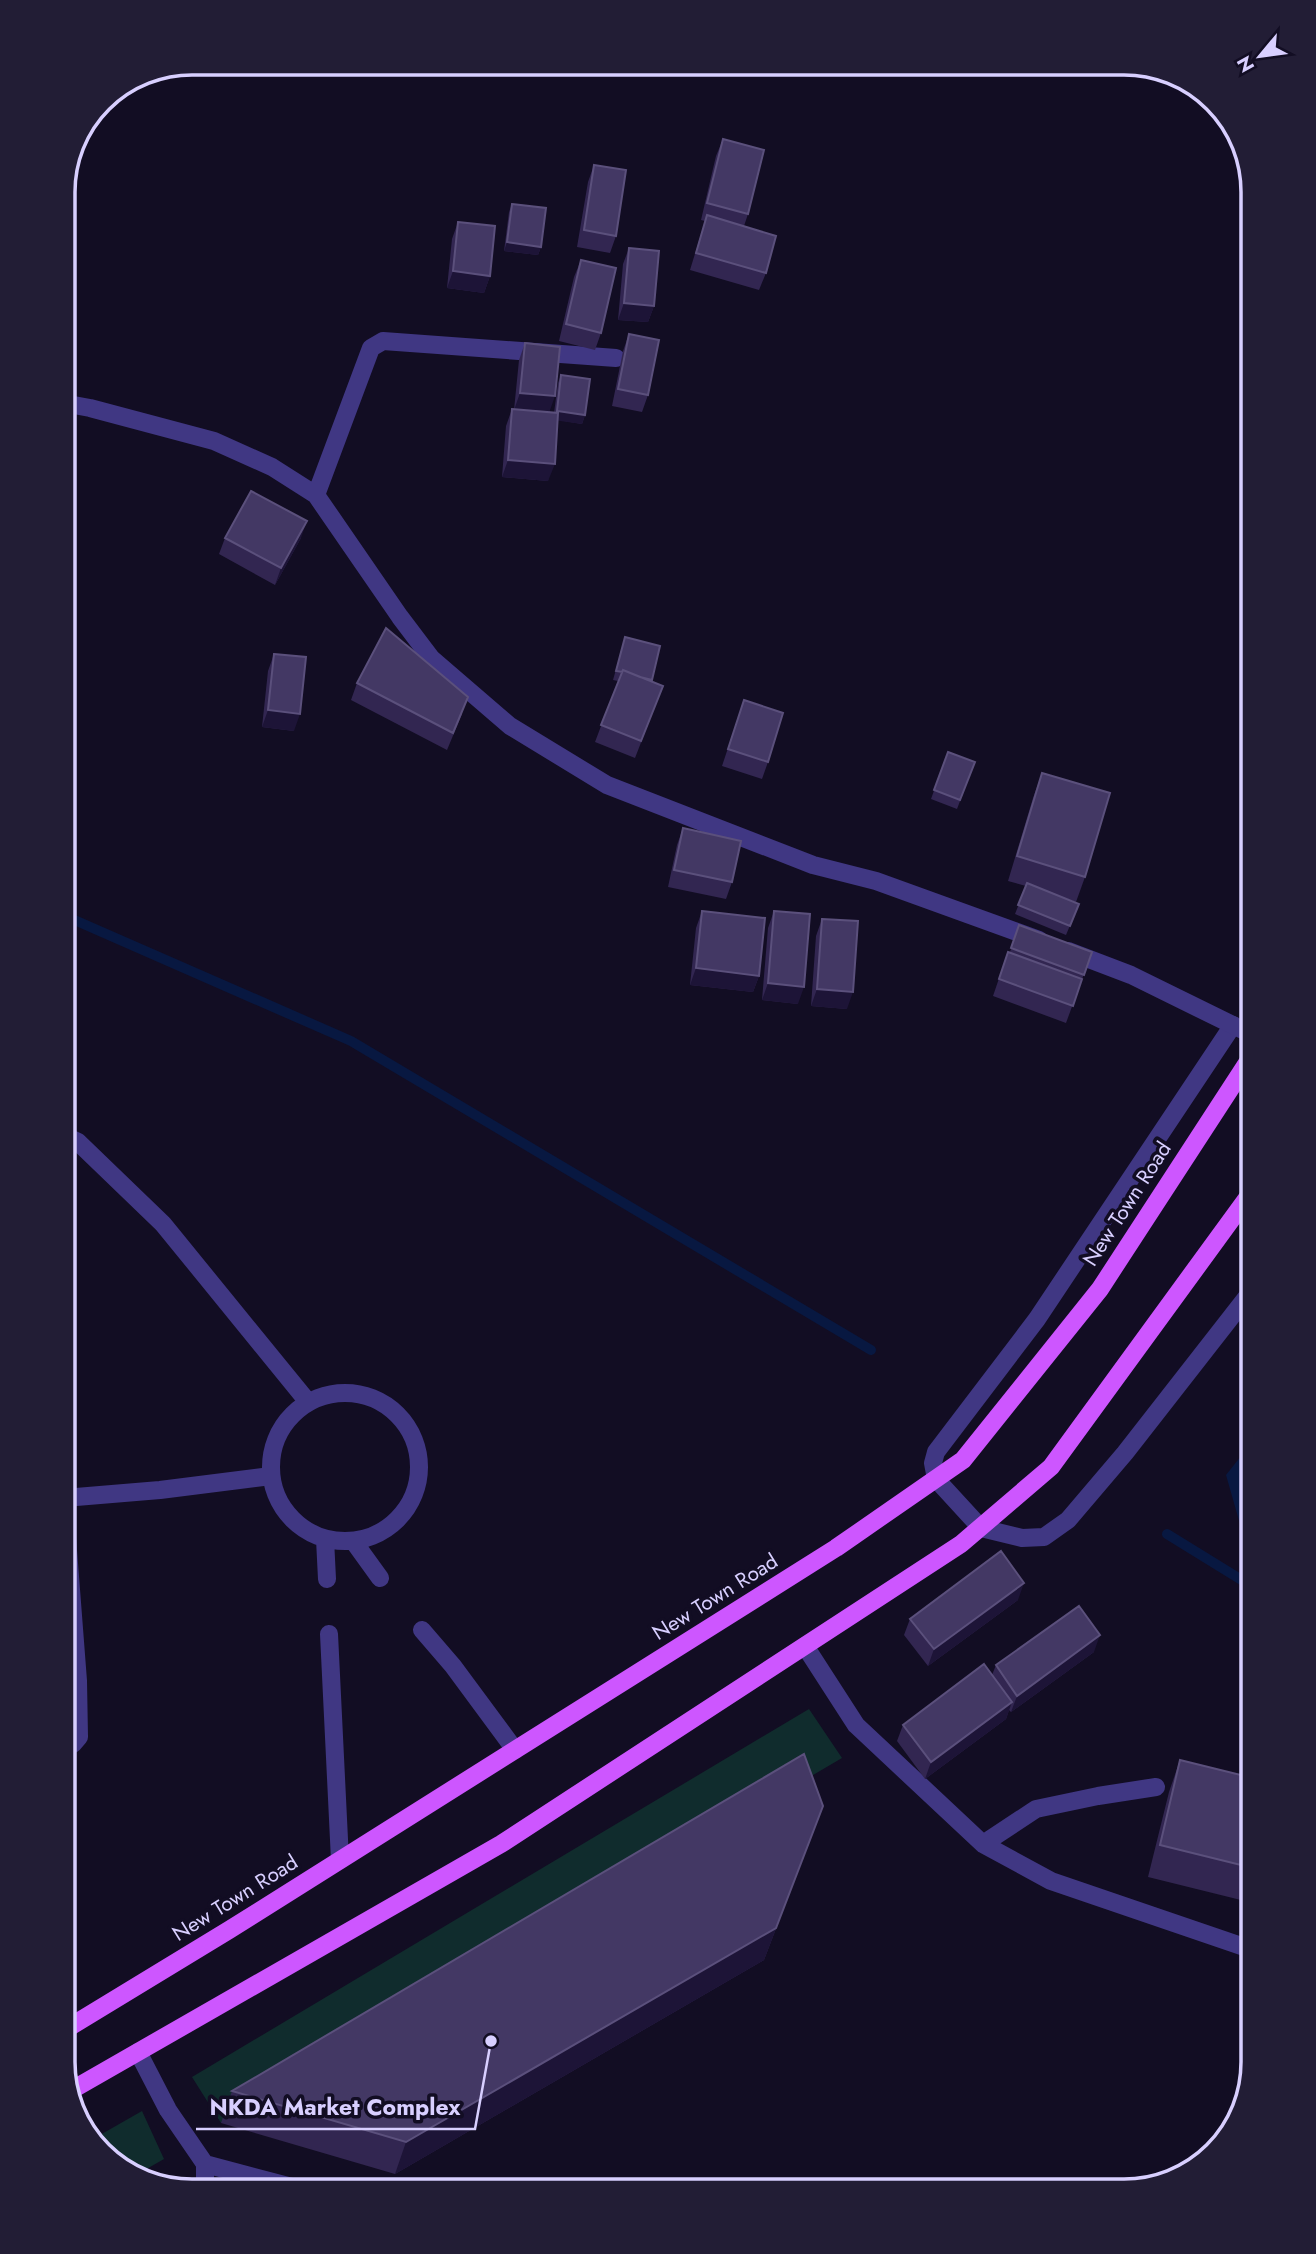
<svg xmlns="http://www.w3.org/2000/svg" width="1316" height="2254" viewBox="0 0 1316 2254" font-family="Jost,sans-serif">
	<rect width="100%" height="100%" fill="#120d23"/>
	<path fill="#102c2d" d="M809 1709 842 1758 221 2123 192 2077Z
		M142 2111 164 2159 136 2175 121 2170 93 2139Z"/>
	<path fill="#081841" d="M1253 1441V1537L1242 1531 1226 1475Z"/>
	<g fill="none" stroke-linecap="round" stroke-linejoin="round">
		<path stroke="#081841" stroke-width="10" d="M63 915 351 1041 871 1350
			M1167 1534 1253 1587"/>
		<path stroke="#403783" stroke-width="18" d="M1233 1025 1037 1319 936 1452 933 1463 936 1479 981 1528 1022 1538 1044 1537 1068 1520 1125 1453 1253 1289
			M63 1135 78 1142 163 1224 308 1402
			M271 1467a74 74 0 1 1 148 0a74 74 0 1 1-148 0Z
			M63 1493 64 1498 160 1490 271 1476
			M325 1539 327 1579
			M354 1542 380 1578
			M422 1630 453 1666 515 1750
			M329 1634 340 1860
			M805 1646 856 1725 983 1844 1051 1881 1253 1950
			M63 1745 73 1744 79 1737 78 1681 64 1498
			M983 1844 1036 1809 1098 1796 1156 1787
			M138 2052 168 2110 205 2164V2191
			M205 2164 307 2191"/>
		<path stroke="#403783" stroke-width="18" d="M63 403 90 408 214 441 272 467 316 495 400 617 431 658 510 726 607 785 813 865 876 881 1039 940
			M316 495 371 348 383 341 616 358
			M1068 951 1131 975 1253 1035"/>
		<path stroke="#cd56ff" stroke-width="18" d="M63 2031 229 1930 836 1548 963 1460 1100 1289 1253 1054
			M70 2091 501 1844 961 1544 1051 1467 1253 1190"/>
	</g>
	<path fill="#322651" d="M723 139 748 214 744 226 766 273 759 290 690 270 705 221 701 220 716 156Z
		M594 165 616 236 610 253 577 247 588 182Z
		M512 204 541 247 538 255 504 251 509 212Z
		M458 222 490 276 484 293 447 288 452 239Z
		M629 248 654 306 648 322 618 320 623 264Z
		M581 260 601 333 595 350 559 341 574 277Z
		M629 334 648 395 642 412 612 406 623 351Z
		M525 343 550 412 554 413 558 383 561 375 585 415 582 424 558 420 548 481 502 477 506 426 512 409 514 410 519 360Z
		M225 538H301L275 585 219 554Z
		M625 637 660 646 651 682 663 686 635 758 595 742 618 681 613 680Z
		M274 654 294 731 262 727 268 671Z
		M357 683 462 714 447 750 351 700Z
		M744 700 768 762 762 779 722 766Z
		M948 752 975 762 957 809 931 799Z
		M1042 773 1085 877 1076 902 1065 898 1079 904 1066 935 1015 914 1026 886 1008 881 1033 798Z
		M683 828 732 882 726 899 668 887 677 845Z
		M702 911 759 976 753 992 690 985 696 928Z
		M774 911 798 1004 762 1000 768 928Z
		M822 919 847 1009 811 1006 816 936Z
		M1019 925 1092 952 1066 1023 993 996 1008 952H1010Z
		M1018 1600 928 1666 904 1635 910 1619Z
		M1094 1652 1011 1712 1009 1710 1006 1719 925 1779 897 1741 903 1725 992 1675 996 1665Z
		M1180 1760 1253 1778V1903L1148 1877 1169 1792Z
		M823 1806 764 1960 395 2174 221 2123 232 2091Z"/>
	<path fill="#1d1437" d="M507 242 541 247 538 255 504 251Z
		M453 271 490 276 484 293 447 288Z
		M624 303 654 306 648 322 618 320Z
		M520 393 555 396 549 413 514 410Z
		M557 411 585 415 582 424 553 420Z
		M508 460 555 464 548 481 502 477Z
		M307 521 301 538 275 585 281 568Z
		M268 710 300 714 294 731 262 727Z
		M696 968 759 976 753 992 690 985Z
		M768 983 804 987 798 1004 762 1000Z
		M817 989 853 992 847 1009 811 1006Z
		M1024 1583 1018 1600 928 1666 934 1649Z
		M1100 1635 1094 1652 1011 1712 1017 1696Z
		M1012 1702 1006 1719 925 1779 931 1762Z
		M823 1806 764 1960 395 2174 406 2142Z"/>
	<path fill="#433864" stroke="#5b507c" stroke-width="2" d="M723 139 764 150 748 214 707 203Z
		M72 164 78 165 63 214V184Z
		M594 165 626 170 616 236 584 230Z
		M512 204 546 208 541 247 507 242Z
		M707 215 776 236 766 273 696 253Z
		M458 222 495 226 490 276 453 271Z
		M629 248 659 251 654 306 624 303Z
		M581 260 616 268 601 333 566 324Z
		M629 334 659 340 648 395 618 389Z
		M525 343 560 347 555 396 520 393Z
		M561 375 590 379 585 415 557 411Z
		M512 409 558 413 555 464 508 460Z
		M251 491 307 521 281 568 225 538Z
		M386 628 468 697 453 733 357 683Z
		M625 637 660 646 652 680 640 677 623 670 622 672 616 671Z
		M274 654 306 657 300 714 268 710Z
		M623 670 663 686 641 741 601 725Z
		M744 700 783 713 768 762 728 749Z
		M948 752 975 762 960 800 934 790Z
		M1042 773 1110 793 1085 877 1017 856Z
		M683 828 741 841 732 882 674 870Z
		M1027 883 1079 904 1070 926 1018 905Z
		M702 911 765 918 759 976 696 968Z
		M774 911 810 914 804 987 768 983Z
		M822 919 858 921 853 992 817 989Z
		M1019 925 1092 952 1084 975 1011 948Z
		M1008 952 1082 979 1073 1006 999 979Z
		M1001 1551 1024 1583 934 1649 910 1619Z
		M1079 1606 1100 1635 1017 1696 996 1665Z
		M984 1664 1012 1702 931 1762 903 1725Z
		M804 1754 823 1806 776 1928 406 2142 232 2091Z
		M1180 1760 1253 1778V1868L1160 1845Z"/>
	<g text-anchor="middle" stroke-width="7" stroke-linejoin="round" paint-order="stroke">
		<g font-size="21" fill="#d8cfff" stroke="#120d23">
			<text transform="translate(1127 1204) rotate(-57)" y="7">New Town Road</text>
			<text transform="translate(715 1597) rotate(-32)" y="7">New Town Road</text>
			<text transform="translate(235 1898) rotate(-32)" y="7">New Town Road</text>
		</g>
	</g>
	<path d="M0 0H1316V2254H0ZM192 75H1124A117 117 0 0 1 1241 192V2062A117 117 0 0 1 1124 2179H192A117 117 0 0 1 75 2062V192A117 117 0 0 1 192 75Z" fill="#221d35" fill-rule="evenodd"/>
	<path fill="none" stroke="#d8cfff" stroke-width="3.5" d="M192 75H1124A117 117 0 0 1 1241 192V2062A117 117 0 0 1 1124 2179H192A117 117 0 0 1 75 2062V192A117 117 0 0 1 192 75Z"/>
	<path fill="none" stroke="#d8cfff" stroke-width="2.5" d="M491 2041L475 2129H196"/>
	<circle fill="#d8cfff" stroke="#120d23" stroke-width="2.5" cx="491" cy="2041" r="7"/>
	<g font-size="23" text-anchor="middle" font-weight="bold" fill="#d8cfff" stroke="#120d23" stroke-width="7" stroke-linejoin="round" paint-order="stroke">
		<text x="335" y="2115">NKDA Market Complex</text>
	</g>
	<g transform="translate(1260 56) rotate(241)" stroke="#120d23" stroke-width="5" paint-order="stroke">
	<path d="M0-5L12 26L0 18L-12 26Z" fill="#d8cfff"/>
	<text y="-10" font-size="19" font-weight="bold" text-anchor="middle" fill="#d8cfff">N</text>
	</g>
</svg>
